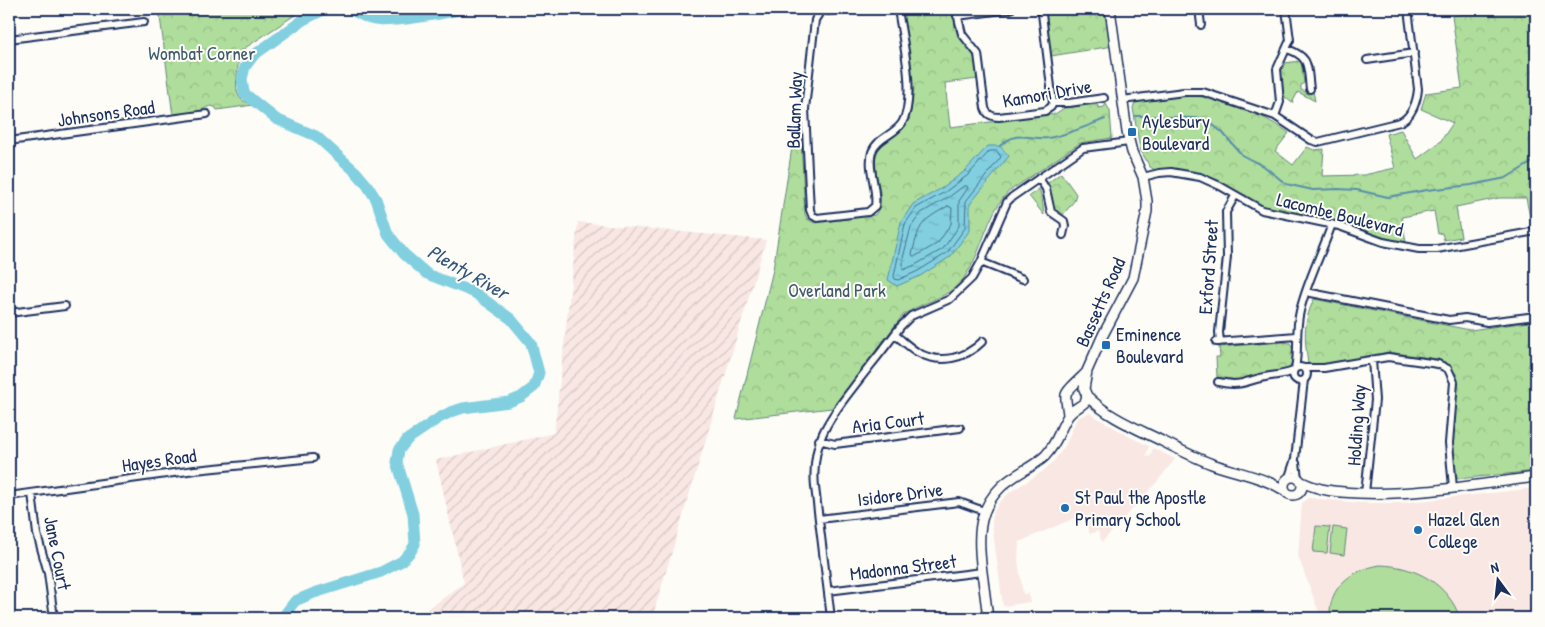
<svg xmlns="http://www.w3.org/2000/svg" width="1545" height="627" viewBox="0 0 1545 627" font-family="'Patrick Hand',sans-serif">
	<defs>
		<pattern id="industrial-furrows" width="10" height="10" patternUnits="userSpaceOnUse" patternTransform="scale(1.25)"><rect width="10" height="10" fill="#f9e7e3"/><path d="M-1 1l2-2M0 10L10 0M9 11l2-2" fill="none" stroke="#d5c6c5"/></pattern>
		<pattern id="park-crowns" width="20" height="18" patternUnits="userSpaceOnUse" patternTransform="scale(1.25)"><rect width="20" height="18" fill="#afdd9b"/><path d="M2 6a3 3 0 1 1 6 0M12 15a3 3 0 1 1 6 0" fill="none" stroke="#96be88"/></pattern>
		<pattern id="water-ripples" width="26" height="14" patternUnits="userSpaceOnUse" patternTransform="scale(1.25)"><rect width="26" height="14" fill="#81cfdf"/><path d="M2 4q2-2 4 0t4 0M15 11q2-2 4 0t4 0" fill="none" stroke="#6fb2c2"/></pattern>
	</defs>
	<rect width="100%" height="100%" fill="#fdfcf7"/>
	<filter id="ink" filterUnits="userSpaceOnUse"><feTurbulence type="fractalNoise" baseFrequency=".02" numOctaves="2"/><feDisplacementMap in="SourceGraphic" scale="10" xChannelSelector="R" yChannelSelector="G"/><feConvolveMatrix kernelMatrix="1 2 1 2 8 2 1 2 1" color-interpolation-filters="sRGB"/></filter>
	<g filter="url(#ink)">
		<path fill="#f9e7e3" d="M1089 413 1132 438 1149 446 1146 455 1150 457 1153 448 1175 459 1156 483 1102 542 1098 531 1090 534 1082 515 1019 542 1018 560 1023 594 1029 593 1030 602 1003 606 992 524 993 513 999 503 1010 492 1042 472 1053 462 1065 446 1077 418Z
			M1536 488V618H1321L1298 556 1302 503 1308 498 1361 503H1401Z"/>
		<path fill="url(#industrial-furrows)" d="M578 222 766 240 652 618H416L464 583 436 460 554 433Z"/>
		<path fill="#afdd9b" stroke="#65867c" d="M1316 526 1330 527 1327 553 1313 552Z
			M1333 527 1347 529 1344 555 1330 553Z
			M1380 565C1416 566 1448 584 1460 618H1330C1328 586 1352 570 1380 565Z"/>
		<path fill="url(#park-crowns)" stroke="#65867c" d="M159 9H304L239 52C240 65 231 91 242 100 245 102 249 103 253 105L217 110 215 107 210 106 197 112 173 116Z
			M361 9H402L393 16 375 19Z
			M906 9H953L955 28 959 37 974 55 978 79 945 83 950 127 1055 114 1064 108 1097 104 1099 108 1104 107 1106 104 1110 111 1112 138 1080 143 1008 192C986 215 983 252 964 278 949 299 923 301 903 315L832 408 736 419 773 270 799 102 805 214 807 219 815 223 875 215C889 197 871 175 876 155 879 143 895 138 903 129 912 118 912 101 914 88H911L902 13Z
			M1041 9H1106L1113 46 1051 56 1045 13Z
			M1484 9H1536V226L1532 227 1526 198H1499L1456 207 1461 237 1444 240 1442 233 1438 234 1434 211 1402 217 1406 243 1378 236 1348 224 1268 208 1252 202 1218 180 1205 175 1166 169 1155 170 1150 167 1140 149 1133 108 1135 102C1157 100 1182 94 1204 97 1231 101 1267 117 1289 133L1275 151 1293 165 1307 147 1314 150 1324 149 1322 176 1364 175 1395 168 1386 134 1401 130 1417 159 1440 142 1453 123 1421 109 1426 93 1462 88 1452 16 1483 12Z
			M1301 61 1304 83 1301 85V90L1306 92 1313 91 1315 101 1298 92 1292 103 1284 96 1280 75 1284 63Z
			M1061 173 1076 194 1074 201 1062 216 1053 210 1045 185Z
			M1039 189 1042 198 1044 215 1029 196Z
			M1314 299 1470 330 1536 321V471L1458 479 1456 477 1452 443 1458 385 1457 375 1447 363 1438 359 1388 352 1359 359 1326 364 1308 365C1305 338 1302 325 1314 299Z
			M1282 342 1290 343C1295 350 1295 364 1287 370L1263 373 1239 380 1217 377 1216 357H1220L1219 347Z"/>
		<path fill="url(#water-ripples)" stroke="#588fab" d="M988 146H1000L1009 156 970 204V230L950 257 920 276 897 286 888 280 901 222 913 204 942 188 965 171Z"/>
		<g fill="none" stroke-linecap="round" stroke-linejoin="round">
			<path stroke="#446f92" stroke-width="1" d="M990 151H997L1001 157 966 201 965 228 947 253 918 271 898 280 895 279 894 276 905 224 916 208 945 192 968 175Z
				M964 186H967L968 188 959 201V226L943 249 915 265 903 270V258L911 227 921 213 949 197Z
				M948 206 952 208 951 224 938 243 916 256H913L912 254C920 223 920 222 948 206Z"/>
			<path stroke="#588fab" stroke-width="2" d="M1135 116C1158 115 1180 119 1204 118L1222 132 1242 155 1265 167 1286 184 1313 190 1338 189 1357 190 1388 197 1427 190 1471 185 1506 178 1536 160
				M1000 146C1018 129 1029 140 1048 138 1067 135 1087 126 1105 119"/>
			<path stroke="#81cfdf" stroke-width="11" d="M350 9C358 13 365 18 374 20 386 23 448 14 460 9
				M282 618 295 601 314 593 381 572 402 561 411 551 415 544 413 514 397 462 399 450 408 439 439 418 451 412 463 408 509 402 521 397 534 387 539 373 531 343 511 319 475 293 427 274 404 254 388 234 376 199 367 185 356 172 316 136 276 119 244 93 242 79 245 67 254 55 303 20 325 9"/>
			<defs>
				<path id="street" d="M822 9 815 20 805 109 810 210 812 215 817 218 868 212 875 206C878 189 867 169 872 152 877 138 894 135 902 123 917 98 902 37 898 9
					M822 9 828 11 847 9
					M956 9 962 34 978 54 985 108C987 115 992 117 999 117L1045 111 1051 107 1053 103
					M1040 9 1042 14 1053 103
					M1199 9 1201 25
					M957 16 1011 9
					M9 39 144 22
					M1287 49C1311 57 1307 67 1310 89
					M1367 60 1414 53
					M1122 100 1184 92H1203L1275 116 1311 140 1318 142 1400 122C1412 117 1417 101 1418 89L1408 9
					M1053 103H1069L1104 98
					M1275 116 1280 102 1277 69 1290 40 1286 9
					M9 141 207 114
					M1143 177 1159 173 1171 172 1200 177 1220 186 1262 210 1339 226 1383 242 1419 249H1437L1536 231
					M1039 178 1046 189 1051 212 1064 221 1065 226 1063 235
					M981 262 1023 279
					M1306 292 1449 320 1465 318 1487 322 1536 316
					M9 313 65 306
					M895 335C902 340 909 347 917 352 940 365 965 359 983 341
					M1216 342 1297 336
					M1220 342 1219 332 1227 257 1226 212 1235 196
					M1293 374a7 7 0 1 1 14 0a7 7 0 1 1-14 0Z
					M1303 368H1324L1388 357 1438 364 1448 369 1454 382 1449 443 1453 488
					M1295 369C1299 350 1295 331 1300 311 1307 281 1322 253 1332 224
					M1218 382C1242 387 1244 381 1265 377 1275 375 1284 375 1293 371
					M819 440 835 444 960 428
					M1296 463 1298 478
					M1289 477 1295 459 1304 380
					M32 493 37 534 48 573 54 618
					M1365 493 1375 400 1372 360
					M9 496 195 470 313 458
					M819 519 959 502 984 511
					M828 591 982 572
					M831 618 815 487C811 444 827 421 852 389 868 368 885 348 900 327L911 316 950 299 972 278 981 262 1007 202 1012 197 1083 148 1129 142"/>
				<path id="secondary" d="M1087 396C1107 416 1131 426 1156 438 1174 447 1193 457 1212 464 1237 473 1261 476 1284 490
					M1068 416C1068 409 1065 401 1066 395 1066 391 1081 378 1086 373
					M1284 486a9 9 0 1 1 18 0a9 9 0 1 1-18 0Z
					M1302 482C1320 491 1338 492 1358 493 1418 496 1477 484 1536 477
					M988 618C986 603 984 588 982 572 978 541 976 511 1001 487 1014 474 1032 468 1045 456 1058 442 1059 430 1068 416 1073 409 1080 407 1085 402L1087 396 1084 389 1087 371 1103 335 1133 278 1147 211V201L1143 177 1132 152 1127 132 1110 9"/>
			</defs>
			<use href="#street" stroke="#1b2f5e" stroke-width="10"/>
			<use href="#secondary" stroke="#1b2f5e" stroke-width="12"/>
			<use href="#street" stroke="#fdfcf7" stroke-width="6"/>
			<use href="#secondary" stroke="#fdfcf7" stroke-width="9"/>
		</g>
	</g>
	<g fill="#1f6fb2" stroke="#fdfcf7" stroke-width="2">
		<rect x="1127" y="127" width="10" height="10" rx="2.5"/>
		<rect x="1101" y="340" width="10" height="10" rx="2.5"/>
		<circle cx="1065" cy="508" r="5"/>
		<circle cx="1418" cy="530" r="5"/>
	</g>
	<g text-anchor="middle" stroke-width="4" stroke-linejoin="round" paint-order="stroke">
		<g font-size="19" fill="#405a6d" stroke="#fdfcf7">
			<text x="202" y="60">Wombat Corner</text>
			<text x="837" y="297">Overland Park</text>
		</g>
		<g font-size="19" fill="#1b2f5e" stroke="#fdfcf7">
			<text transform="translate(1047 93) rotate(-10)" y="7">Kamori Drive</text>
			<text transform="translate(794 110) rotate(-88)" y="7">Ballam Way</text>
			<text transform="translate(106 113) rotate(-8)" y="7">Johnsons Road</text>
			<text transform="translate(1340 214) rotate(14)" y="7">Lacombe Boulevard</text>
			<text transform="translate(1208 267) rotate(-86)" y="7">Exford Street</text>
			<text transform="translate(1100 302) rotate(-66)" y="7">Bassetts Road</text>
			<text transform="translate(888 422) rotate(-7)" y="7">Aria Court</text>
			<text transform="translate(1356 425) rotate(-86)" y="7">Holding Way</text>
			<text transform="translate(159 460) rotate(-8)" y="7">Hayes Road</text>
			<text transform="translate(900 494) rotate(-7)" y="7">Isidore Drive</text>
			<text transform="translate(58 553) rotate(79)" y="7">Jane Court</text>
			<text transform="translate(903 567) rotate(-7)" y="7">Madonna Street</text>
		</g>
		<g font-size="19" fill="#1b2f5e" stroke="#fdfcf7" text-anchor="start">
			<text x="1142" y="128">Aylesbury<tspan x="1142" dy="22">Boulevard</tspan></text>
			<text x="1116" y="341">Eminence<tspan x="1116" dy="22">Boulevard</tspan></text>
			<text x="1075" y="504">St Paul the Apostle<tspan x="1075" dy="22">Primary School</tspan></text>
			<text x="1428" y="526">Hazel Glen<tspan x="1428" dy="22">College</tspan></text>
		</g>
		<g font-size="20" font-style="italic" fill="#34577e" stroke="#fdfcf7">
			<text transform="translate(468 272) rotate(30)" y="7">Plenty River</text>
		</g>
	</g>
	<rect width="1545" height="627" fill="none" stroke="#fdfcf7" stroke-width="30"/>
	<rect x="15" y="15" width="1515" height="597" fill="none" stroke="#1b2f5e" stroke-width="2" filter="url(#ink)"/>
	<g transform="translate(1498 580) rotate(345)" stroke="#fdfcf7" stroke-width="4" paint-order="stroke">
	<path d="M0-4L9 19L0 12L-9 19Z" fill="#1b2f5e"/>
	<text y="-8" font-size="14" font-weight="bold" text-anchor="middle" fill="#1b2f5e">N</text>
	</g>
</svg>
